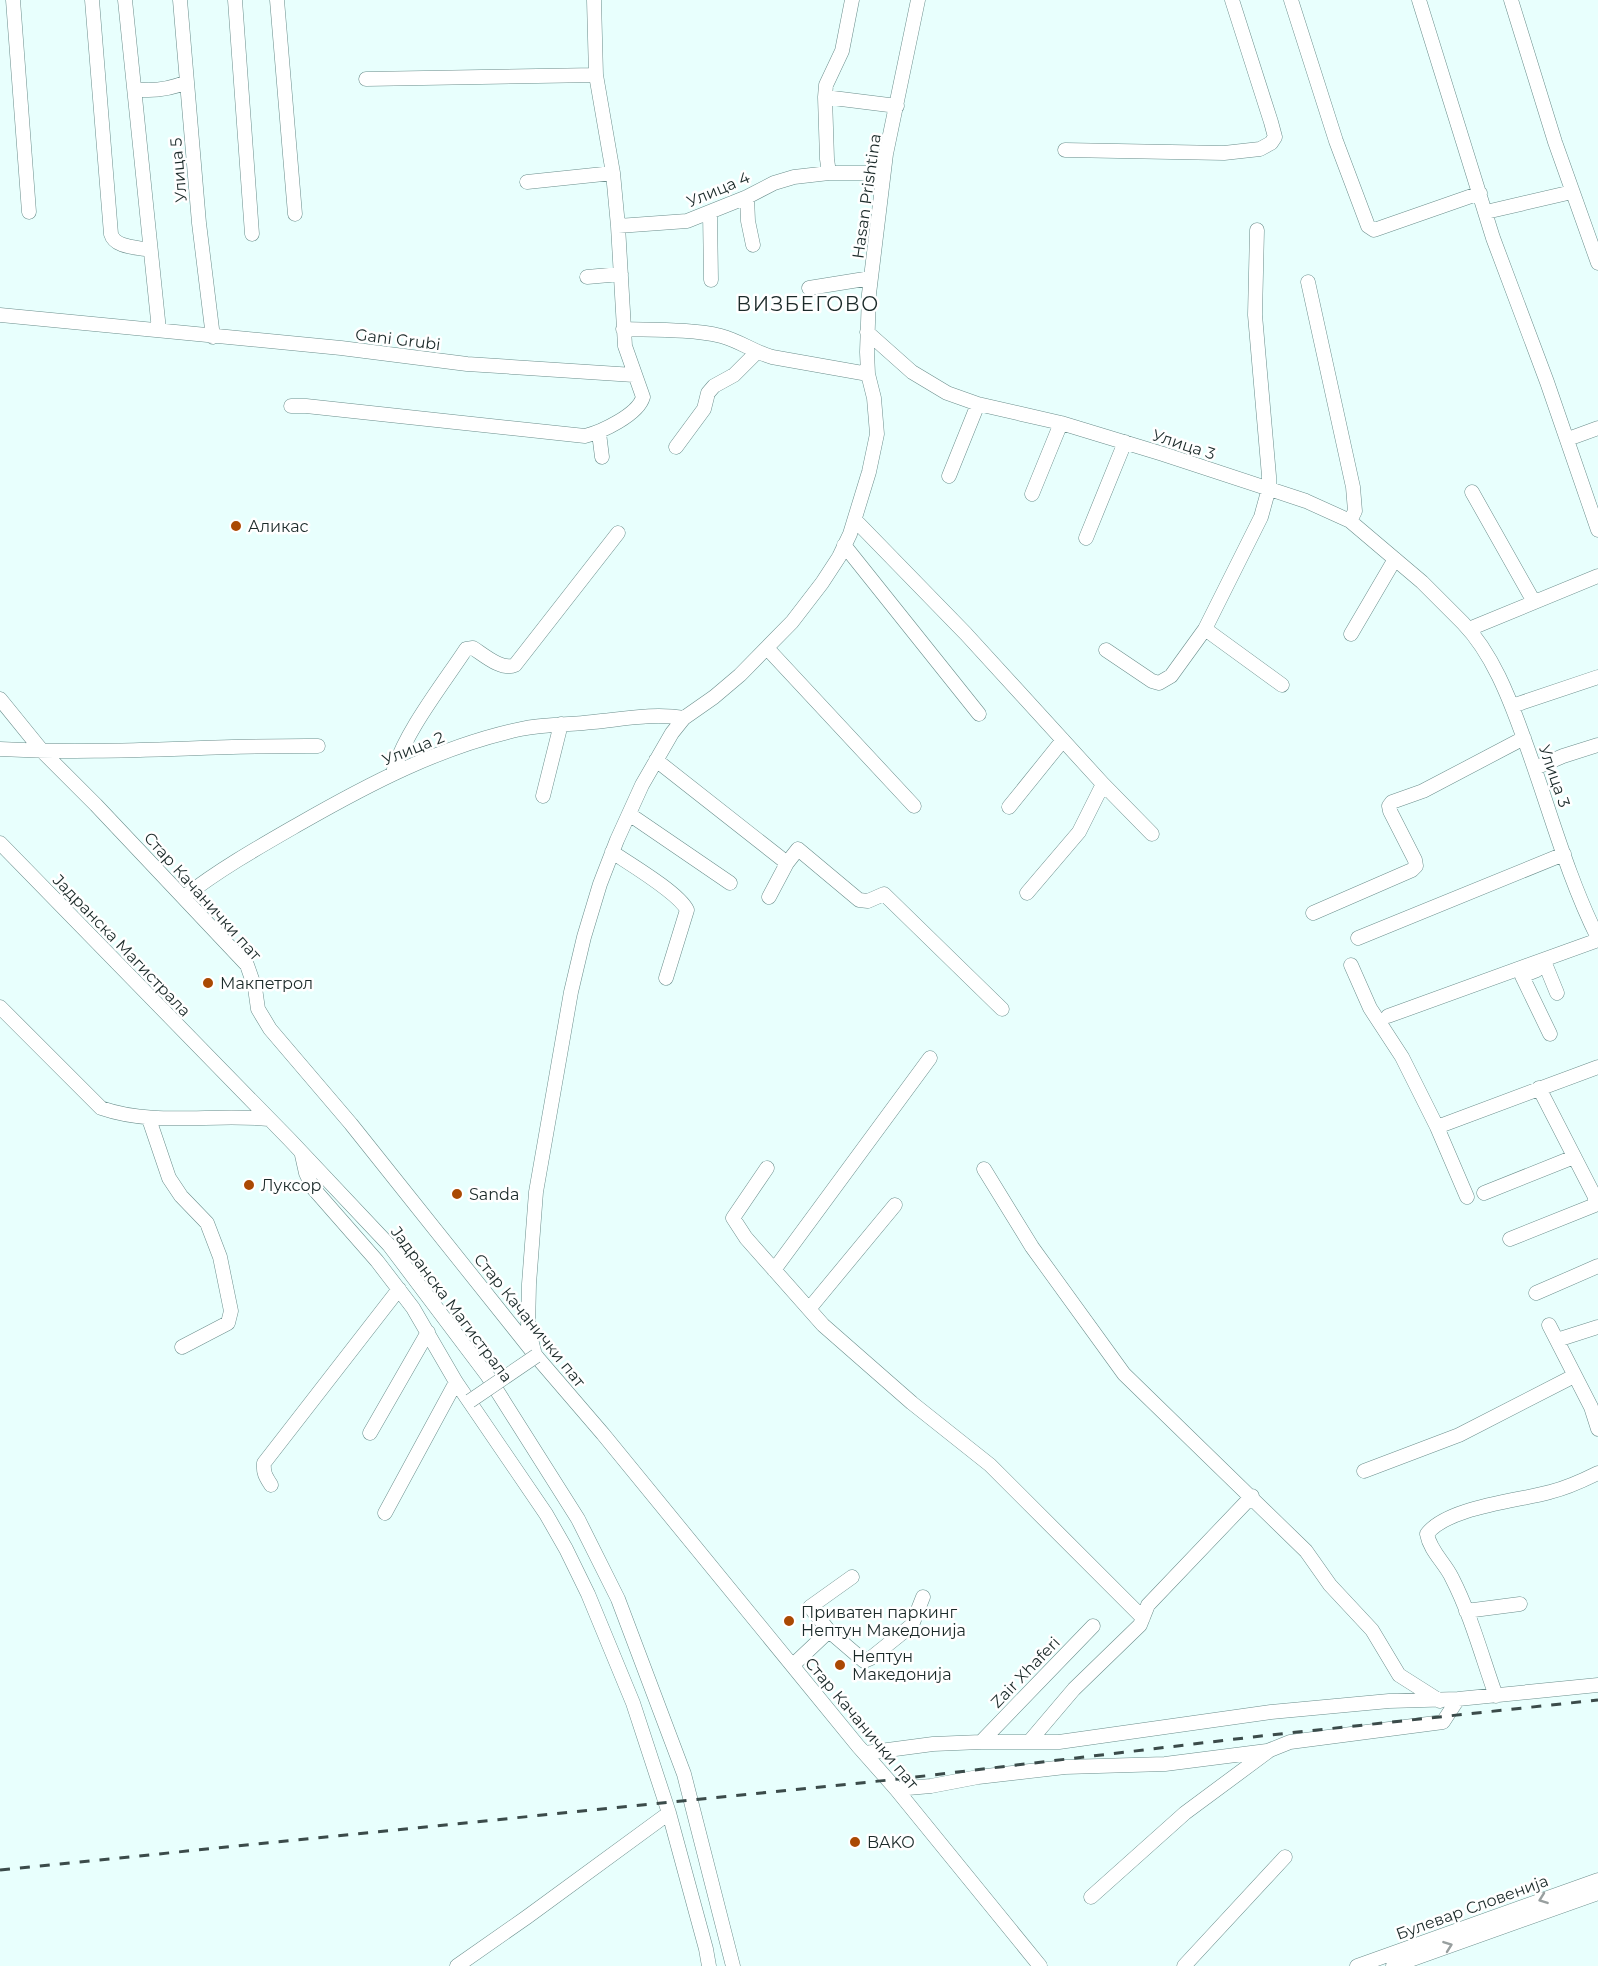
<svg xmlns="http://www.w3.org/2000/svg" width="1598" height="1966" viewBox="0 0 1598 1966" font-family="Montserrat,sans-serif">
	<rect width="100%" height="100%" fill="#e8fffd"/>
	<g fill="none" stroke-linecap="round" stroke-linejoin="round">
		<defs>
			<path id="minor" d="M13 0 29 212
				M92 0 111 234C115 248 137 247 150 250
				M125 0 159 330
				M180 0 199 223 213 337
				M235 0 252 234
				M277 0 295 214
				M1291 0 1336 141 1368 226 1374 230 1480 193
				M1419 0 1493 238 1547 382 1598 530
				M1511 0 1555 142 1598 263
				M366 79 596 75
				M135 89C154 92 170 89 187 82
				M825 97 897 106
				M1065 150 1224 153 1260 149 1271 143 1275 137 1271 122 1232 0
				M829 173 827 159 825 97 826 85 842 51 852 0
				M527 182 613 173
				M747 197 748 221 753 245
				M710 212 711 280
				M1486 212 1572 192
				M618 226 687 221 747 197 774 183 794 177 829 173H883
				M587 277 621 274
				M1308 282 1353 487 1355 511 1350 521
				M809 288 871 278
				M0 315 341 348 467 364 634 375
				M623 329C653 330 692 329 721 336 740 341 754 352 772 357L868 374
				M867 332 912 372 947 393 978 404 1061 423 1163 454 1306 501 1350 521 1422 582 1463 623C1492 653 1509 697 1523 736 1548 803 1566 874 1598 938
				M291 406H306L585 436C601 432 638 415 643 397L625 346 618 226 613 173 596 75 594 0
				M599 433 602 457
				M1568 439 1598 428
				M676 447 704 409 708 393 714 386 734 375 756 353
				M949 476 978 404
				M1472 492 1534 602
				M1032 494 1061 423
				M855 520 966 634 1103 784 1079 832 1027 893
				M1086 538 1125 442
				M844 545 979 714
				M1205 629 1282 685
				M1469 629 1598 576
				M1351 634 1395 559
				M767 648 914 806
				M1106 650 1152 681 1159 683 1171 676 1205 629 1261 517 1269 488V476L1255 315 1257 230
				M0 699 43 752 96 805 247 965 255 988 258 1009 270 1029 351 1124 536 1356 603 1434 858 1746 896 1789 1040 1966
				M1512 706 1598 677
				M0 749C106 755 212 745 318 746
				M656 760 787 863
				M1535 768 1563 756 1598 745
				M393 773C404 733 443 684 466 649L473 648C484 655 502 671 515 665L618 533
				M1103 784 1152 834
				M543 796 561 724
				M1009 807 1063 740
				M629 814 730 883
				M0 843 290 1140 389 1245 487 1375 578 1519 618 1599 684 1774 733 1966
				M612 852C630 864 679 893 687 910L666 978
				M184 897C220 869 259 847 299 824 369 784 441 746 521 729 545 724 569 725 593 722 624 719 654 713 684 718
				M769 897 787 863 798 849 859 900 868 901 884 894 1002 1009
				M1313 913 1412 870 1416 866 1415 860 1390 811 1389 806 1392 802 1423 791 1524 738
				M1358 938 1564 854
				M1351 965 1370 1008 1402 1057 1437 1127
				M1546 966 1557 993
				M1537 970 1522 976 1550 1034
				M0 1007 101 1108C156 1127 212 1113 269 1119
				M1388 1016 1598 940
				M149 1119 169 1178 181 1196 207 1223 220 1257 231 1311 228 1323 182 1347
				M302 1155 306 1173 313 1188 377 1261 413 1308 456 1382 546 1514 566 1549 588 1594 633 1703 669 1813 706 1949 709 1966
				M767 1168 733 1218 746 1238 823 1325 912 1403 990 1465 1143 1618
				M984 1169 1032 1247 1124 1374 1306 1551 1330 1585 1372 1630 1399 1675 1440 1701
				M1484 1193 1574 1157
				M1467 1197 1437 1127 1598 1067
				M1510 1239 1595 1205V1197L1539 1088
				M774 1270 930 1058
				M1536 1293 1598 1266
				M809 1309 895 1205
				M1549 1325 1591 1407 1598 1429
				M1557 1340 1598 1327
				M534 1351 528 1328 529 1284 536 1192 571 992 584 937 600 884 617 840 642 785 672 733 684 718 714 697 740 675 792 622 822 583 839 557 850 534 869 472 877 434 874 398 868 374 867 352 869 294 886 154 918 0
				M370 1433 428 1332
				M1364 1471 1459 1435 1574 1376
				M271 1485C266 1477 263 1473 264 1463L399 1289
				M385 1513 456 1382
				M852 1577 810 1607 829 1631 864 1661 871 1658 912 1625 923 1597
				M1466 1611 1520 1604
				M793 1665 829 1631
				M1496 1696C1482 1657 1471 1615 1452 1578 1445 1563 1430 1551 1427 1534 1447 1507 1518 1501 1550 1492 1567 1488 1582 1481 1598 1473
				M981 1742 1093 1626
				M1029 1742 1074 1689 1140 1625 1148 1605 1252 1496
				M865 1753 933 1744 981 1742H1059L1271 1712 1389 1701 1458 1699 1598 1685
				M896 1789 931 1786 978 1777 1065 1767 1165 1764 1267 1751
				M1091 1897 1185 1813 1270 1750 1290 1742 1443 1722 1458 1699
				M457 1966 527 1917 669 1813
				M1184 1966 1285 1857
				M1357 1966 1598 1880
				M1393 1966 1598 1893"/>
		</defs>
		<use href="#minor" stroke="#6b8e8c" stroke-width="15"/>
		<use href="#minor" stroke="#fff" stroke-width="14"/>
		<path stroke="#3b4b4a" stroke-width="3" stroke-dasharray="10 10" stroke-linecap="butt" d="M0 1870 899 1779 1261 1736 1598 1700"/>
		<defs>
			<path id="minor-bridge" d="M470 1401 536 1356"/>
		</defs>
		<use href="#minor-bridge" stroke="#6b8e8c" stroke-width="15" stroke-linecap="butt"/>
		<use href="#minor-bridge" stroke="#fff" stroke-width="14"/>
	</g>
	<defs><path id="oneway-chevron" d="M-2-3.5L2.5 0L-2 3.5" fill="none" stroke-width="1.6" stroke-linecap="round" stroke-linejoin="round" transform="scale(1.5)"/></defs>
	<g stroke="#989f9f">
		<use href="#oneway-chevron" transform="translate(1543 1899) rotate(160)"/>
		<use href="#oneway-chevron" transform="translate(1448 1946) rotate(-20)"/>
	</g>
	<g fill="#aa4903" stroke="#fff" stroke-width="2">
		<circle cx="236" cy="526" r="6"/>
		<circle cx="208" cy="983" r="6"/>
		<circle cx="249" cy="1185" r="6"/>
		<circle cx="457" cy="1194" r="6"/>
		<circle cx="789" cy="1621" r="6"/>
		<circle cx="840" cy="1665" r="6"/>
		<circle cx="855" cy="1842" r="6"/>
	</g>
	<g text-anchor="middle" stroke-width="5" stroke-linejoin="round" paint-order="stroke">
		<g font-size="16" fill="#1b2a29" stroke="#fff">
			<text transform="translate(178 170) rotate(-95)" y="6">Улица 5</text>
			<text transform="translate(718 189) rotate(-23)" y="6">Улица 4</text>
			<text transform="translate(866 196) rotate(-82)" y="6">Hasan Prishtina</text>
			<text transform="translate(398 339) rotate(7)" y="6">Gani Grubi</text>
			<text transform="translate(1184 444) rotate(18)" y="6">Улица 3</text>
			<text transform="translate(413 748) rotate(-22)" y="6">Улица 2</text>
			<text transform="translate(1555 776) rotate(71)" y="6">Улица 3</text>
			<text transform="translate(203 896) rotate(48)" y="6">Стар Качанички пат</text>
			<text transform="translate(122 945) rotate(46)" y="6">Јадранска Магистрала</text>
			<text transform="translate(452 1304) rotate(53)" y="6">Јадранска Магистрала</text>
			<text transform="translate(530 1320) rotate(51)" y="6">Стар Качанички пат</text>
			<text transform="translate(1025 1672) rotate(-46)" y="6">Zair Xhaferi</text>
			<text transform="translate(862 1723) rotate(50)" y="6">Стар Качанички пат</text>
			<text transform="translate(1472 1907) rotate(-20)" y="6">Булевар Словенија</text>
		</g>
		<g font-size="16" fill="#1b2a29" stroke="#fff" text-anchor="start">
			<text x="248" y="532">Аликас</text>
			<text x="220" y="989">Макпетрол</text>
			<text x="261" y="1191">Луксор</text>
			<text x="469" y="1200">Sanda</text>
			<text x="801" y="1618">Приватен паркинг<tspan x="801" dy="18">Нептун Македонија</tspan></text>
			<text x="852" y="1662">Нептун<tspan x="852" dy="18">Македонија</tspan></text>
			<text x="867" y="1848">BAKO</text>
		</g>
		<g font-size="20" letter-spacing="1.5" fill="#1b2a29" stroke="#fff">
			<text x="808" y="311">ВИЗБЕГОВО</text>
		</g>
	</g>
</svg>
